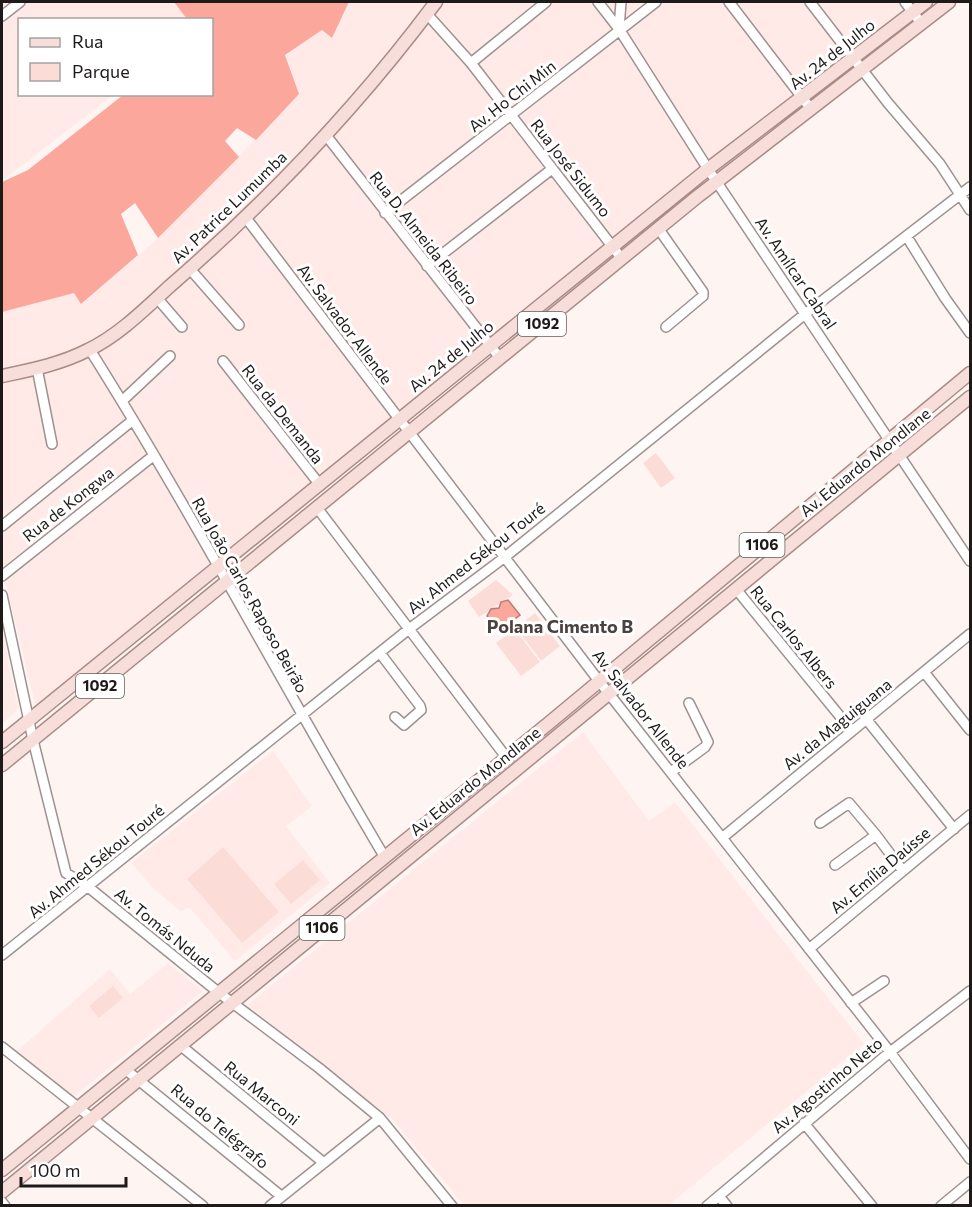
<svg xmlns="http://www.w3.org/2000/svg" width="972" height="1207" viewBox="0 0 972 1207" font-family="Commissioner,sans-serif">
	<rect width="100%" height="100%" fill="#fef5f3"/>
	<path fill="#ffeae7" d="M2 2H174L187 19 20 20V94L113 95 2 181Z
		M350 2H928L36 708 2 567V312L74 293 82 304 156 240 299 94 286 55 322 30 332 38Z
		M2 626 18 709 2 724Z
		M583 732 649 821 675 802 864 1044 669 1205H464L393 1120 247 1005Z
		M273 751 312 806 286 826 330 883 235 961 189 907 181 912 154 889 131 863Z
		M168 963 203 991 76 1095H70L17 1051 110 969 130 994Z"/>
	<path fill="#fcdcd7" d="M656 453 675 478 661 488 643 463Z
		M496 580 513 595 479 617 468 601Z
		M535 613 560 646 541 661 516 628Z
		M515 629 540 662 521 676 496 643Z
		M223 847 279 912 242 943 187 879Z
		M303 860 320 880 291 904 274 884Z
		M113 986 123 998 99 1018 89 1006Z"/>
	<path fill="#fca79c" d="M174 2H349L332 38 322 30 285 55 299 94 256 140 237 128 225 141 239 157 158 238 135 203 121 214 138 255 81 304 74 293 2 312V182L28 170 123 95 212 94V20L187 19Z"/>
	<path fill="#fca79c" stroke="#b97d75" stroke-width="1.5" d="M508 600 520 615 499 631 487 616 491 609 499 608 501 602Z"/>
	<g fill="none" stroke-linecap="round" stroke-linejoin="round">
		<defs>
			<path id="minor" d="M598 2 619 29 708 169 970 561
				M729 2 811 109
				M810 2 888 103 940 164 970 210
				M905 2 921 23
				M427 14 471 63 622 259
				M2 16 20 2
				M619 29 621 2
				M471 63 546 2
				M325 134 500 358
				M385 213 656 2
				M246 218 599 681 890 1052 970 1159
				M658 228 703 292V296L666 327
				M907 237 945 298 970 333
				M427 266 552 169
				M190 269 239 325
				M157 298 182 327
				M90 350C194 515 284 688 384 856
				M223 361 320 485
				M37 368 52 444
				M122 401 170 356
				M318 509 506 757
				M2 526 133 420
				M2 576 153 456
				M736 589 852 731
				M2 595 33 740 66 873 87 886 218 992 319 1068 380 1118 452 1206
				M380 653 420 706 421 710 404 725 395 717
				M924 672 970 730
				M867 720 954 829
				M671 772 705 747 708 742 689 703
				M820 823 849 803 876 835
				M722 838 970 634
				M835 865 876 835 903 871
				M809 949 970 815
				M2 955 409 629 505 557 805 314 970 187
				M851 1003 884 981
				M180 1045 324 1163
				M2 1047 203 1206
				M125 1069 281 1196
				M804 1123 872 1206
				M719 1196 727 1206
				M2 1202 5 1206
				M270 1206 380 1118
				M707 1206 890 1052 970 991
				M941 1206 970 1182"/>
			<path id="major" d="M2 376C30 370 61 364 88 350 118 336 146 308 170 286 268 201 359 105 436 2
				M2 742 708 169 926 2
				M2 765 697 197 949 2
				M2 1170 549 723 970 373
				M2 1192 970 397"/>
		</defs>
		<use href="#minor" stroke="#9d9291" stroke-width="12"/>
		<use href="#major" stroke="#a98b87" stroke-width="15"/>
		<use href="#minor" stroke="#fff" stroke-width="9"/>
		<use href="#major" stroke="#f8deda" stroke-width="12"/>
	</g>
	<g text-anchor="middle" stroke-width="6" stroke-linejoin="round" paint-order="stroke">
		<g fill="#fff" stroke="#625f5e" stroke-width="1.5">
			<rect x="518" y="312" width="48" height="24" rx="4.5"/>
			<rect x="739.5" y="533" width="45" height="24" rx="4.5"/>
			<rect x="76" y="674" width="48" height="24" rx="4.5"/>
			<rect x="299.5" y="916" width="45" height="24" rx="4.5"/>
		</g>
		<g font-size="15" font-weight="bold" fill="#1e1a19">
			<text x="542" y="329">1092</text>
			<text x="762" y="550">1106</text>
			<text x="100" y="691">1092</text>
			<text x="322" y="933">1106</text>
		</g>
		<g font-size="16" fill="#1e1a19" stroke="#fff">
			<text transform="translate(832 54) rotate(-38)" y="6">Av. 24 de Julho</text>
			<text transform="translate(512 96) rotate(-38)" y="6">Av. Ho Chi Min</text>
			<text transform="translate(571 168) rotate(52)" y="6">Rua José Sidumo</text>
			<text transform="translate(229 207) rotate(-44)" y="6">Av. Patrice Lumumba</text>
			<text transform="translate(424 238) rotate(52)" y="6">Rua D. Almeida Ribeiro</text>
			<text transform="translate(796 273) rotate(56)" y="6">Av. Amílcar Cabral</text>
			<text transform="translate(345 324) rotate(53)" y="6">Av. Salvador Allende</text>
			<text transform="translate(451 356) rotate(-39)" y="6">Av. 24 de Julho</text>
			<text transform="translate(283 414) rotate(52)" y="6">Rua da Demanda</text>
			<text transform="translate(865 462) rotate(-39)" y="6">Av. Eduardo Mondlane</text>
			<text transform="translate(68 504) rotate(-38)" y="6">Rua de Kongwa</text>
			<text transform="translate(476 558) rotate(-38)" y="6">Av. Ahmed Sékou Touré</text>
			<text transform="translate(250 595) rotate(61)" y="6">Rua João Carlos Raposo Beirão</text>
			<text transform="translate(794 637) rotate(51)" y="6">Rua Carlos Albers</text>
			<text transform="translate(641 709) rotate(52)" y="6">Av. Salvador Allende</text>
			<text transform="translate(837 724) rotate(-39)" y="6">Av. da Maguiguana</text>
			<text transform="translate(475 781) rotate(-39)" y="6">Av. Eduardo Mondlane</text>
			<text transform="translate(96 861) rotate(-39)" y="6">Av. Ahmed Sékou Touré</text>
			<text transform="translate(880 870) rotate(-40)" y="6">Av. Emília Daússe</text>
			<text transform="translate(165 930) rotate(39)" y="6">Av. Tomás Nduda</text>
			<text transform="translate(827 1085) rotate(-40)" y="6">Av. Agostinho Neto</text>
			<text transform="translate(262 1093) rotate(39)" y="6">Rua Marconi</text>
			<text transform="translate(220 1126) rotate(40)" y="6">Rua do Telégrafo</text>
		</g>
		<g font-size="18" font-weight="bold" fill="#4b4240" stroke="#fff">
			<text x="560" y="633">Polana Cimento B</text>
		</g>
	</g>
	<rect width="972" height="1207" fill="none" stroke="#1e1a19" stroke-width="6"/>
	<rect x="18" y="18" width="195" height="78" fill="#ffffff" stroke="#a5a3a3" stroke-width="1.5"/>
	<rect x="30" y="38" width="30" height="9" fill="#f8deda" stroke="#a5a3a3" stroke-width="1.5"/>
	<text x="72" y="48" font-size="18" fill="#1e1a19">Rua</text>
	<rect x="30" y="63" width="30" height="18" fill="#fcdcd7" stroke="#a5a3a3" stroke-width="1.5"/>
	<text x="72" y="78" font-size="18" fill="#1e1a19">Parque</text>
	<path d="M21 1177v9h105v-9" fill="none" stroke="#1e1a19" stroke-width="3"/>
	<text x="30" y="1177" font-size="18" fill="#1e1a19" stroke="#ffffff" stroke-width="4.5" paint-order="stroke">100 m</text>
</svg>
